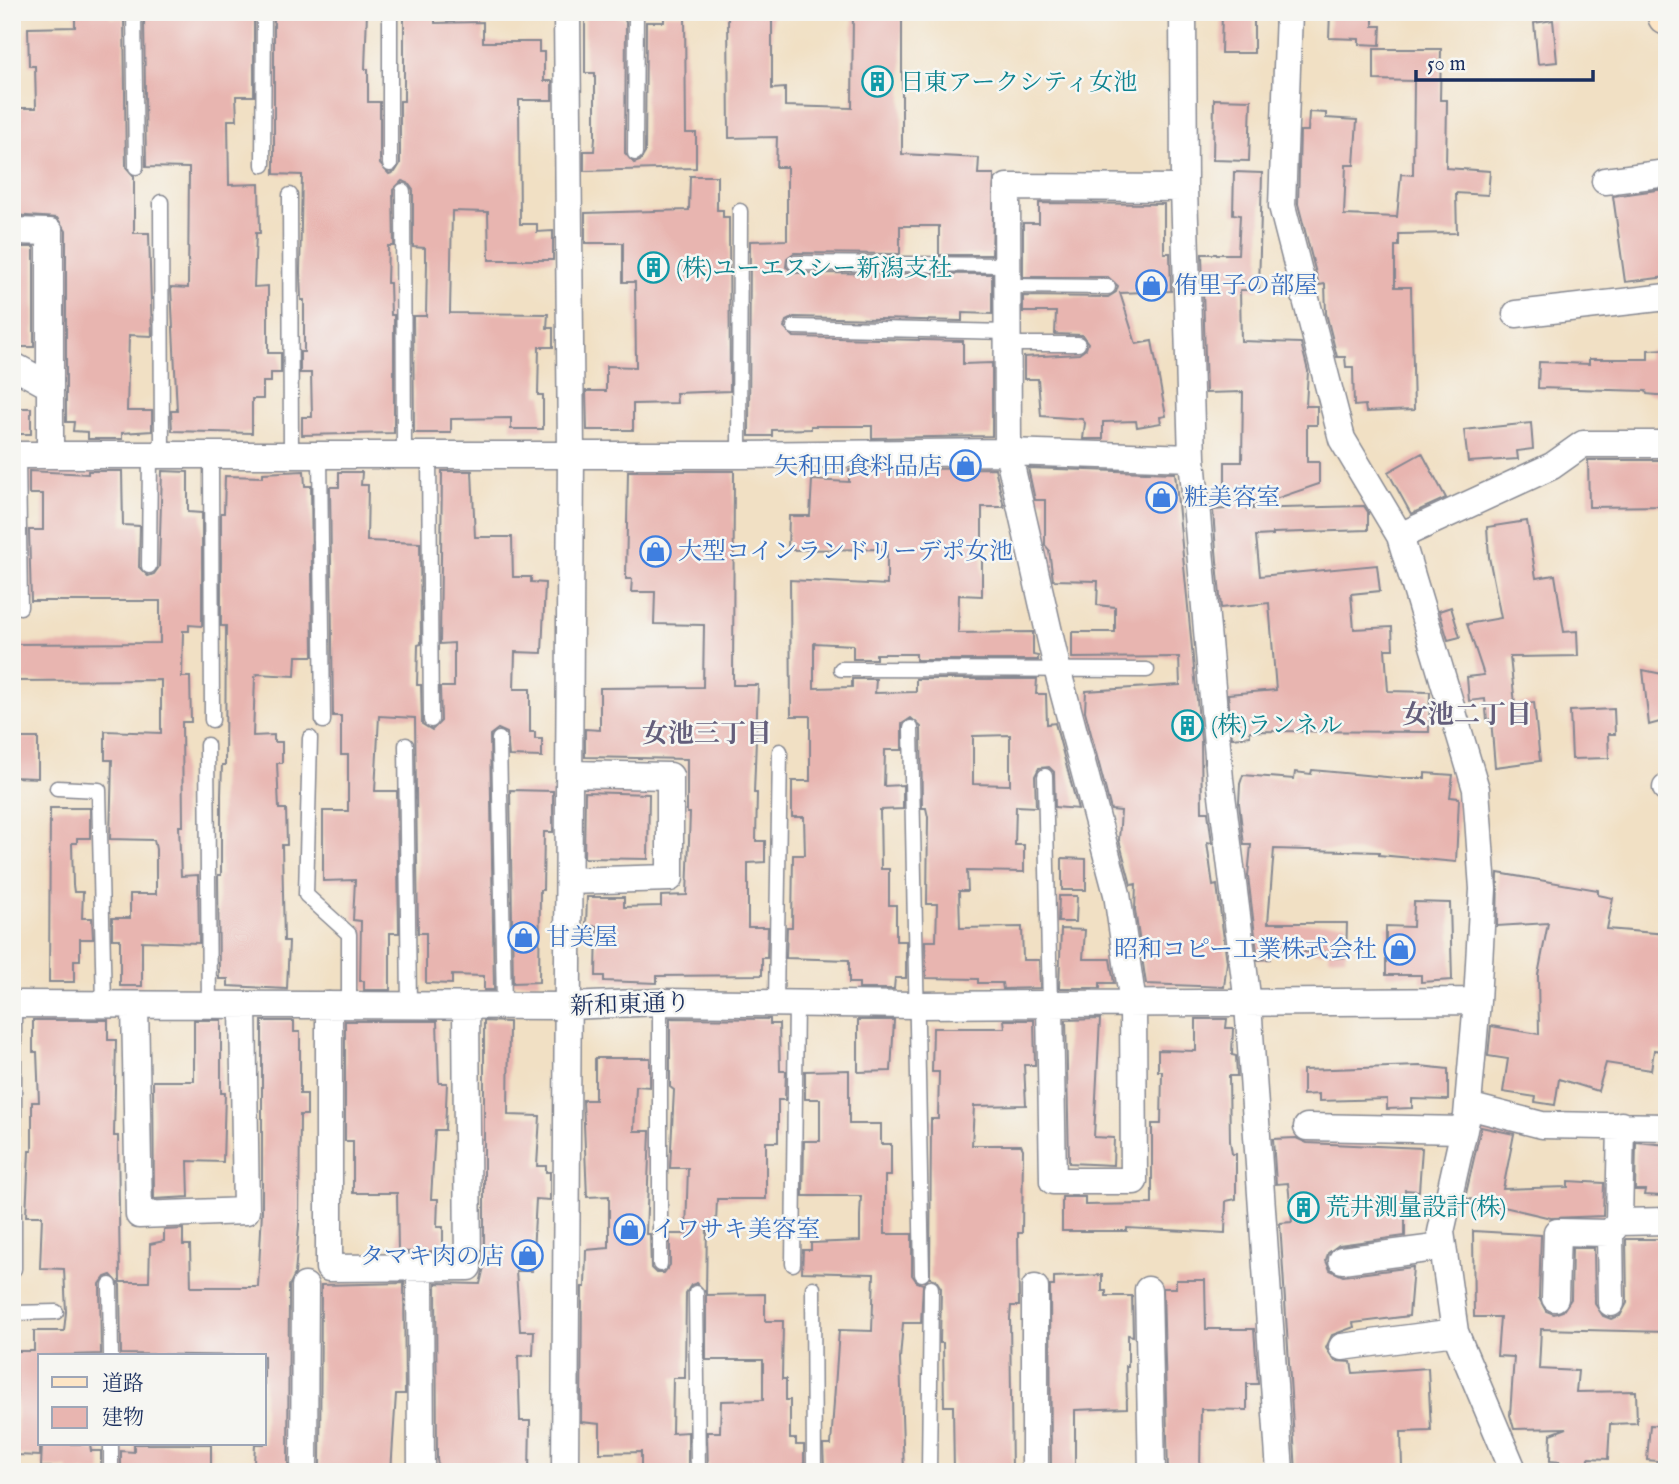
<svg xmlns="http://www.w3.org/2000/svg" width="1679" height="1484" viewBox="0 0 1679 1484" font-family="'IM FELL English','Noto Serif JP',serif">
	<rect width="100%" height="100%" fill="#f6f6f2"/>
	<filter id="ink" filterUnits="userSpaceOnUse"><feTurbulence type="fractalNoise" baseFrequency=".0143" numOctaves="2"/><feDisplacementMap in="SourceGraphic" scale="14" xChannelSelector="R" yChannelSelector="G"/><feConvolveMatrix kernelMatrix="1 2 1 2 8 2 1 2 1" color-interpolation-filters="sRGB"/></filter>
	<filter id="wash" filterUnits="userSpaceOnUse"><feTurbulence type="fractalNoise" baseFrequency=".00686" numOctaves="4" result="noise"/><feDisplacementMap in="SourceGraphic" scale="28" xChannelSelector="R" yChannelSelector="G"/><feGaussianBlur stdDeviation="1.57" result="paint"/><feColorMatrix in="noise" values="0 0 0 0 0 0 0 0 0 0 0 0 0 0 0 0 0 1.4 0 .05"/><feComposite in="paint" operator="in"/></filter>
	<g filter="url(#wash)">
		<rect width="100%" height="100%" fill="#f1e0c4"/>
		<g id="blocks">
			<path fill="#e8b5b0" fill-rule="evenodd" d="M75 12H110V18H124L126 167 134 176V233H149L152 336 129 335 127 411H152V431L122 433V439H88V432L73 431 74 422H66V231L57 218 12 215 15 159H21L20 108H36L35 66H29L28 28 75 27Z
				M146 12H242V15H254V96H236L237 120H228L229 185 259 184 260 233H256L254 287 268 286V353H281V373H271V382H263V399H252V433L172 431 171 411H177L171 287 188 288 189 168 146 167 144 18Z
				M279 12H367L365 69H368V102H380V164L389 174 395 172 400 164V101H404V15H435V23L483 22V42H539V52H544V81H552V100H519L520 224H537V232L553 231V260H489L488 212 452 211 450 313 548 314 547 328H553V347H539L538 395H543V429H511V418L451 419V433H414L413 316H426L427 261H425V248L413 247V190L408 183 402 181 393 190 394 246H388L387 283H390L391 315H394V433L302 435V417H312L311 373H300V352H304V300H301L300 272 302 175 274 174V15H279Z
				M585 12H617V17H624L626 23 625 153 634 163 640 161 645 153 646 22H664V14H685L686 133H696V168L584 171V151H594L595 138V73H585Z
				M728 12H772V89L785 88V106L852 108 853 12H902V154L979 158 978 174H994L992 255H939V226H900V254L794 253 787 258 786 267 795 273 992 274V314L962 313V321L794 317 786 321 784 327 794 337 963 341V364L992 363V436L872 438V426H811V429L772 430V436H749L750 241 787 240V167H776L777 137 729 138Z
				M1222 12H1254V53H1221Z
				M1330 12H1373V26H1381L1380 45 1359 44V39L1329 38Z
				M1553 20 1557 62 1538 64 1534 23Z
				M1374 49H1441L1440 100H1447L1446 168 1490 171 1488 195 1456 193 1457 233 1399 234V246H1395V287H1411L1414 410 1366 412 1365 405 1354 406 1353 367H1346L1345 357H1337L1326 313 1325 284 1319 285 1298 204 1300 131H1308L1309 112 1326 113V118L1357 120 1354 165H1346L1344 215 1397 217 1401 174 1413 175 1414 81 1374 80Z
				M1214 99 1251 100 1249 161 1213 160Z
				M1234 172 1262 173 1259 290H1240L1241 341 1301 343 1308 371 1306 406H1317V425H1307V462H1319V484L1246 509 1364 506 1368 512V530L1273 533V535L1256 536 1260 576 1377 565 1380 591 1351 594 1354 629 1392 627 1393 649H1385L1388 691 1430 692 1429 732 1250 731V736L1232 738 1228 694 1276 690 1269 603 1221 608 1215 538 1213 510 1225 509V462H1242L1243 392 1206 393 1202 254H1238L1240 215 1233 214Z
				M690 176H717V210H723V217H729L730 391 676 393 677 403 633 404V430H587L586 391H606V366L636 367 635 282H623V243H585V213L689 210Z
				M1664 189 1667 277 1625 282 1613 196Z
				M1039 203 1164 204V253H1170L1171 291 1120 293 1136 344 1152 341 1166 416 1160 417 1161 423 1137 427 1136 421 1103 422V439H1083L1085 423 1082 419 1041 416 1038 379H1024V357L1079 354 1086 349 1088 343 1082 335 1055 334 1056 312H1023V296L1108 297 1116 292 1118 286 1108 277H1023V223H1039Z
				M12 247H34V347H13Z
				M1667 349V396L1647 394 1646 391 1538 388 1539 362 1589 364V359H1648V350Z
				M12 408H31V434H12Z
				M1531 423 1533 449 1517 451 1518 459 1468 462 1464 430Z
				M1422 453 1446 498 1411 514 1388 472Z
				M1588 460H1667V506L1589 507Z
				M995 468 1004 507H982V596L959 595 958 633 1033 632V655L1038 656V660H916V654H876V659H853V645L814 643V688L852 687V679H876L875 693 916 692V679H1037L1036 694H1046L1047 724 1055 723 1078 809 1055 807 1054 772 1049 767 1039 768 1035 776 1036 807 1016 806 1015 845H1024V872L967 871 968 891H959L960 928 1022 927 1023 960H1039L1040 988 1003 989 1002 983H978V979L926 978 925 941H936L937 904H927L928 817 926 808H922L921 727 911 718 902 724V750H885L884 786 903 785V809L880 810 881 869H889V905H896V941H906V978H895L894 989H859V983H849V960L786 958 787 927H792L793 855H805L804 817H792V781H810V716H791L790 580 887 585V549L788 550 789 516H810L812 480 849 482V470ZM1010 735V785L973 784V736Z
				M1028 468 1175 473 1201 741 1202 812H1208L1212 843 1207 842 1213 886 1217 885 1227 962 1224 987 1146 984 1135 910 1136 884 1131 885 1119 840 1121 811 1111 810 1085 711 1086 691 1180 685 1179 657 1072 658V632H1115V607L1097 605 1098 581 1053 580 1049 550 1045 545V500H1035Z
				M29 471 88 474V471H122L123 525 140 526 139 567 148 576 154 574 159 567 162 471 188 472V512L202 513V626L189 625V631H183L182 677H190L191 722H182L183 826H179L181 876 198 875 199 943 142 941V986H120V939H112V918H130V894H156V849L154 840 110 839 112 760H105V731L161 733V680L12 681V644L160 643V601H31L29 530H43V494H29Z
				M304 471 305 486H311L313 656H296L295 676 257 674 255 677 253 736 274 735V742H282V763H277L279 809H286L287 845H282L284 941H289L287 989 228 986V979H219L218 875H221V795L222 765H225L226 626H221V513H224L225 476 263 477V473Z
				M442 471H472L475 537H512L513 577H531V582L545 583 542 653 515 652 514 689H530V732H535V739H542V757L509 756 507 733 498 729 490 735 494 990H484V976L452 975V984L426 983V933H418L415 718 379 716 375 791H397L399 933H390V990H364V981H360L361 921 353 920 355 880 323 881V811H348V755H341V716H333L330 487H339V472H362L361 485H368L367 541 420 543 421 644 418 645 417 685H421L422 724 432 730 441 721 440 687H454V643L440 644Z
				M628 471H734L733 685H758L754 793H757L756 841H765V862L748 863V927H768L767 958H762V975L657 976V983L604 981V976H596L597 926H586L587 897H624V907L661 906V896L687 895 690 813H687V759L585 757V729L600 730V688L703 687 704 625 654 624 655 592H631L632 579H626Z
				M1527 521 1536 578 1555 575 1564 632 1577 631 1578 656 1510 657 1515 704 1534 702 1540 761 1495 767 1491 719 1487 720 1485 699 1469 701 1467 677 1484 675 1467 624 1501 618 1489 557 1487 527Z
				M1451 607 1460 637 1448 640 1439 611Z
				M1643 670 1667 675V720L1649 725Z
				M1614 709 1615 734H1608L1609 758 1572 759 1570 711Z
				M12 738H38V778L12 777Z
				M1312 770 1397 778H1425V773L1453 775 1450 797 1459 798 1456 862 1379 855V852L1274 849 1268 923H1347L1346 957 1329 958V952H1269L1270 959 1258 960 1248 876 1251 845H1244L1239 803 1240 784 1243 775 1294 779 1295 772 1311 774Z
				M510 790 553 791V832H544L543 890H540L539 982 513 983Z
				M585 792 649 794 648 859 584 858Z
				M50 808H90V838H77V843H72L73 885 74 892H83L82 918H92L93 939H80V960H74V982H49Z
				M1062 858 1086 859V890H1062Z
				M1498 873 1598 890V895L1613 898 1607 929 1667 934V1052L1654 1050 1651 1070 1606 1063 1598 1091 1559 1079 1555 1105 1535 1102 1536 1097 1503 1092 1508 1059 1488 1056 1491 1026 1539 1034 1538 975 1548 923 1497 926Z
				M1059 896H1077L1076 922H1058Z
				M1414 902 1450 903 1452 980 1421 982V975H1386V926L1413 927Z
				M1061 929 1085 930 1083 959H1110L1114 983H1100V988H1059Z
				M670 1018 770 1019V1024H779L780 1071H786L785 1100H778V1142H766V1199H717L716 1224H707L706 1295 765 1294V1321H783L782 1379H786V1400H790V1439H796V1445H804V1468L708 1472 707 1432H720L721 1401 763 1400V1360H706V1293L697 1283 691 1285 686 1293 685 1378H673L672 1433 688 1432V1472H641V1452L600 1453V1424L581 1422 582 1287H585L586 1250 609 1248V1196L587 1197 583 1100H595V1058H650V1087L636 1086 634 1131H650L646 1234H650L651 1268 656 1273H664L670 1265V1234H686L687 1198 688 1168H670L674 1090 670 1087Z
				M1100 1019 1094 1137 1114 1138 1113 1165 1069 1163 1066 1020Z
				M1196 1019H1227L1226 1028H1233L1232 1055 1236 1056 1237 1076H1229L1230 1141 1232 1154H1236V1199L1226 1201 1225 1233 1127 1228V1231H1062V1197H1085V1205L1152 1204V1124H1161L1162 1071H1158V1050L1196 1051Z
				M33 1020H108V1040H116L114 1136H118L120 1282H149L150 1244 164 1241V1230L183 1229V1245H190L191 1287H258L262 1211V1021H294V1032H300V1094H307V1115H300L299 1225 295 1274 289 1286 288 1472H258V1463H254L255 1444H264V1356L121 1354 120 1285 111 1275 105 1277 100 1284 101 1354 40 1356V1456L17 1455 16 1351H34V1331H64L66 1312 64 1269 40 1268 42 1216H26L29 1151H32V1102H39L37 1052H33Z
				M194 1020H221V1093H225L223 1162 188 1161 189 1197 154 1199 153 1081H194Z
				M858 1020H894L891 1071 858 1072Z
				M1004 1020H1034L1035 1065H1024L1026 1105 974 1106 972 1145H1021L1023 1149 1022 1233H1018L1019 1306H1011L1010 1318 1012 1472H954L953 1406H944L943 1343H940L941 1288 936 1280 930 1278 931 1119H938L939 1072H932L933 1028H1005Z
				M345 1021H437L439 1083H447L445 1130H435L431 1199H438L437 1227H443V1251L398 1252 397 1193H353V1141H345Z
				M484 1021 509 1022 508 1115 540 1116 537 1166H546V1172H550V1200L536 1199 532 1271H516L520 1331H534L533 1355 518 1356 520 1421H530L529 1472H506V1466H461V1472H439L437 1459 436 1283 480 1284 484 1267Z
				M1420 1066 1448 1069V1100L1412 1099V1108L1387 1109V1099L1319 1101V1094L1303 1095V1070Z
				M849 1070V1124H881V1144H891V1176H885V1234H912V1275L917 1282 923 1284 921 1323H903L900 1359 904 1472 824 1468 823 1445H831L839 1330 872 1331 874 1274 802 1272 803 1250H811V1243L860 1241V1216L861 1196H803L804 1141H820V1099H805V1071Z
				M1481 1127 1514 1134 1503 1189 1568 1187V1181L1604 1183 1603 1216 1551 1218 1465 1198Z
				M1296 1138 1307 1143 1422 1148 1419 1191 1405 1190V1236L1339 1245 1328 1253 1326 1261 1330 1270 1343 1276 1413 1267 1409 1316 1353 1323 1354 1327 1332 1335 1326 1348 1335 1361 1351 1362 1353 1373 1428 1368 1431 1431 1401 1432 1402 1467 1296 1472 1280 1223 1292 1222 1288 1183 1276 1184 1273 1139Z
				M1636 1142 1667 1145 1662 1196 1644 1195 1645 1190H1635Z
				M1473 1231 1541 1235 1539 1298 1546 1311 1554 1314 1563 1311 1571 1299 1572 1248H1594L1595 1304 1603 1316 1611 1319 1620 1316 1627 1303 1626 1239H1667V1332L1541 1329 1539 1369 1578 1371 1576 1392 1636 1391 1637 1423 1610 1424 1608 1459 1589 1458 1588 1472H1560V1462L1550 1461 1551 1434 1567 1428 1514 1429 1510 1415 1514 1357 1497 1356 1500 1317H1474Z
				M1102 1275V1291H1106V1296H1132L1133 1336 1128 1335V1366H1126L1127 1408 1075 1410V1472H1051L1050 1286H1054V1277Z
				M1176 1280H1205L1206 1329H1254L1258 1384H1247V1410L1201 1409 1200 1472H1168L1163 1288H1176Z
				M404 1283 405 1394H396L391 1472H320L321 1285Z
				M1650 1425 1667 1426V1462L1647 1460Z
				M42 1444H90L91 1451H101V1472H67L68 1468 41 1467Z
				M134 1444H211V1472H121V1451L134 1452Z"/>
		</g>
	</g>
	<g filter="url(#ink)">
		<use href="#blocks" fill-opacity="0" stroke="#868891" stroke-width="2"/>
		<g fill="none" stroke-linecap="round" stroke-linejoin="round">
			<defs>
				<path id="lane" d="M134 12 136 167
					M390 12V164
					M635 153 636 12
					M263 165 264 12
					M403 191 404 454
					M290 195 291 454
					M161 202 162 454
					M795 263 1008 265
					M1008 286 1108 287
					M794 327 1008 332
					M1008 344H1078
					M429 453 431 720
					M211 454 212 720
					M320 454 323 721
					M18 455 20 607
					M739 455 740 211
					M149 566 150 454
					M841 669 1147 670
					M911 728 922 1274
					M310 738 306 895 349 934V1005
					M499 739 504 1006
					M207 745 209 1005
					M406 745 409 1006
					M1045 776 1050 1005
					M57 788 99 790 104 1005
					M660 1002V1264
					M776 1002 780 751
					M793 1264 796 1002
					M14 1269V1004
					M110 1285 111 1356
					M813 1288 814 1472
					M696 1293 698 1472
					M12 1313 56 1312
					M111 1444V1472
					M929 1472 931 1288"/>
				<path id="street" d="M1183 12 1184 188 1192 458 1220 779 1248 1004 1280 1472
					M1289 12 1282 206 1342 439 1400 536 1476 789 1483 889 1477 1001 1467 1116 1441 1232 1455 1332 1514 1472
					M1605 181 1667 173
					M12 231 50 232V455
					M1516 314 1667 297
					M12 365 50 386
					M12 455H739L1008 452 1192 458
					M1400 536 1552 466 1583 444H1667
					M1666 788H1667
					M569 881 670 878V776L570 774
					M12 1004 569 1006 660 1002 917 1005 1477 1001
					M135 1005 139 1215 246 1211 243 1005
					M329 1005V1268L468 1267 466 1006
					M1050 1005 1053 1181H1134L1133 1004 1117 894 1058 672 1008 452 1007 187 1184 188
					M1468 1106 1542 1125 1667 1127
					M1621 1125 1619 1222 1667 1221
					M1307 1127 1464 1130
					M1610 1233 1611 1303
					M1342 1260 1443 1247
					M420 1267 421 1472
					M1035 1288V1472
					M1148 1290 1152 1472
					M1555 1298 1557 1232 1610 1233 1619 1222
					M1342 1347 1455 1332
					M304 1472 305 1286
					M565 1472 571 453 567 12"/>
				<path id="secondary" d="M1666 12 1667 16"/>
			</defs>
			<use href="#lane" stroke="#868891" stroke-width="17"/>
			<use href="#street" stroke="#868891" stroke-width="29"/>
			<use href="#secondary" stroke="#868891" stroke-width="41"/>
			<use href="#lane" stroke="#fff" stroke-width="14"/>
			<use href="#street" stroke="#fff" stroke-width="26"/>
			<use href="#secondary" stroke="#fde5c5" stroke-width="38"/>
		</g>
	</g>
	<defs>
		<symbol id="building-ring" viewBox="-11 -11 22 22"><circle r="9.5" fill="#f6f6f2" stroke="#0f9aa8" stroke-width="1.5"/><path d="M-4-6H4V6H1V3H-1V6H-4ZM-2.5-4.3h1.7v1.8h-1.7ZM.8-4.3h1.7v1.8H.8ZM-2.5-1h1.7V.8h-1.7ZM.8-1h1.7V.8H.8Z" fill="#0f9aa8"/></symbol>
		<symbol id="shop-ring" viewBox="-11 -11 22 22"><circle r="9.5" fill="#f6f6f2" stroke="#3f7fe0" stroke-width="1.5"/><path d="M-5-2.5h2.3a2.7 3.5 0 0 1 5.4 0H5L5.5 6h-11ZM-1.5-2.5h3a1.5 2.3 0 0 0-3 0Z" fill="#3f7fe0"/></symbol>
	</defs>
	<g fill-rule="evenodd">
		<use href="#building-ring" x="860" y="64" width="35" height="35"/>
		<use href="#building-ring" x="636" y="250" width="35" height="35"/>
		<use href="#shop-ring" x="1134" y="268" width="35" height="35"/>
		<use href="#shop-ring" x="948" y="448" width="35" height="35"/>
		<use href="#shop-ring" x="1144" y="480" width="35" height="35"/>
		<use href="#shop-ring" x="638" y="534" width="35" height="35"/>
		<use href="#building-ring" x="1170" y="708" width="35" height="35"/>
		<use href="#shop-ring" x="506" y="920" width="35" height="35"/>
		<use href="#shop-ring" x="1382" y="932" width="35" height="35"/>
		<use href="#building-ring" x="1286" y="1190" width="35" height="35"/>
		<use href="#shop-ring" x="612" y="1212" width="35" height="35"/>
		<use href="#shop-ring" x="510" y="1238" width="35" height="35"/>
	</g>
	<g text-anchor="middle" stroke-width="5" stroke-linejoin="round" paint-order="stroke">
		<g font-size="24" fill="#0d838f" stroke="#f6f6f2" text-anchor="start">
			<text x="900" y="90">日東アークシティ女池</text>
			<text x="676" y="276">(株)ユーエスシー新潟支社</text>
			<text x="1211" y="733">(株)ランネル</text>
			<text x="1326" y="1215">荒井測量設計(株)</text>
		</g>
		<g font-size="24" fill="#366cbe" stroke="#f6f6f2" text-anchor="start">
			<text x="1174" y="293">侑里子の部屋</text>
			<text x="942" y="474" text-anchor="end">矢和田食料品店</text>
			<text x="1184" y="505">粧美容室</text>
			<text x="678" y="559">大型コインランドリーデポ女池</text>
			<text x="546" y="945">甘美屋</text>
			<text x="1377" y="957" text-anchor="end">昭和コピー工業株式会社</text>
			<text x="652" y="1237">イワサキ美容室</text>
			<text x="504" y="1264" text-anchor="end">タマキ肉の店</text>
		</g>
		<g font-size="24" fill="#1b2f5e" stroke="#f6f6f2">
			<text transform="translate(630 1004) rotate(-2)" y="8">新和東通り</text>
		</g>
		<g font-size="26" font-weight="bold" fill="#635e7b" stroke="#f6f6f2">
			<text x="1467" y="723">女池二丁目</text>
			<text x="707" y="742">女池三丁目</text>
		</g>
	</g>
	<rect width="1679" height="1484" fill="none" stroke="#f6f6f2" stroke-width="42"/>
	<rect x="38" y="1354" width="228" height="91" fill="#f6f6f2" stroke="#9ea6b7" stroke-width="2"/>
	<rect x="52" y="1377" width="35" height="10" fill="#fde5c5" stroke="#9ea6b7" stroke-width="2"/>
	<text x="102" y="1390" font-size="21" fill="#1b2f5e">道路</text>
	<rect x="52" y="1407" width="35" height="21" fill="#e8b5b0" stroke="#9ea6b7" stroke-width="2"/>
	<text x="102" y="1424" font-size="21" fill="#1b2f5e">建物</text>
	<path d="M1416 70v10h177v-10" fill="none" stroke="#1b2f5e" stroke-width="3.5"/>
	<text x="1427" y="70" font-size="21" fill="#1b2f5e" stroke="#f6f6f2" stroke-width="5" paint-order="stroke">50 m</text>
</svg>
